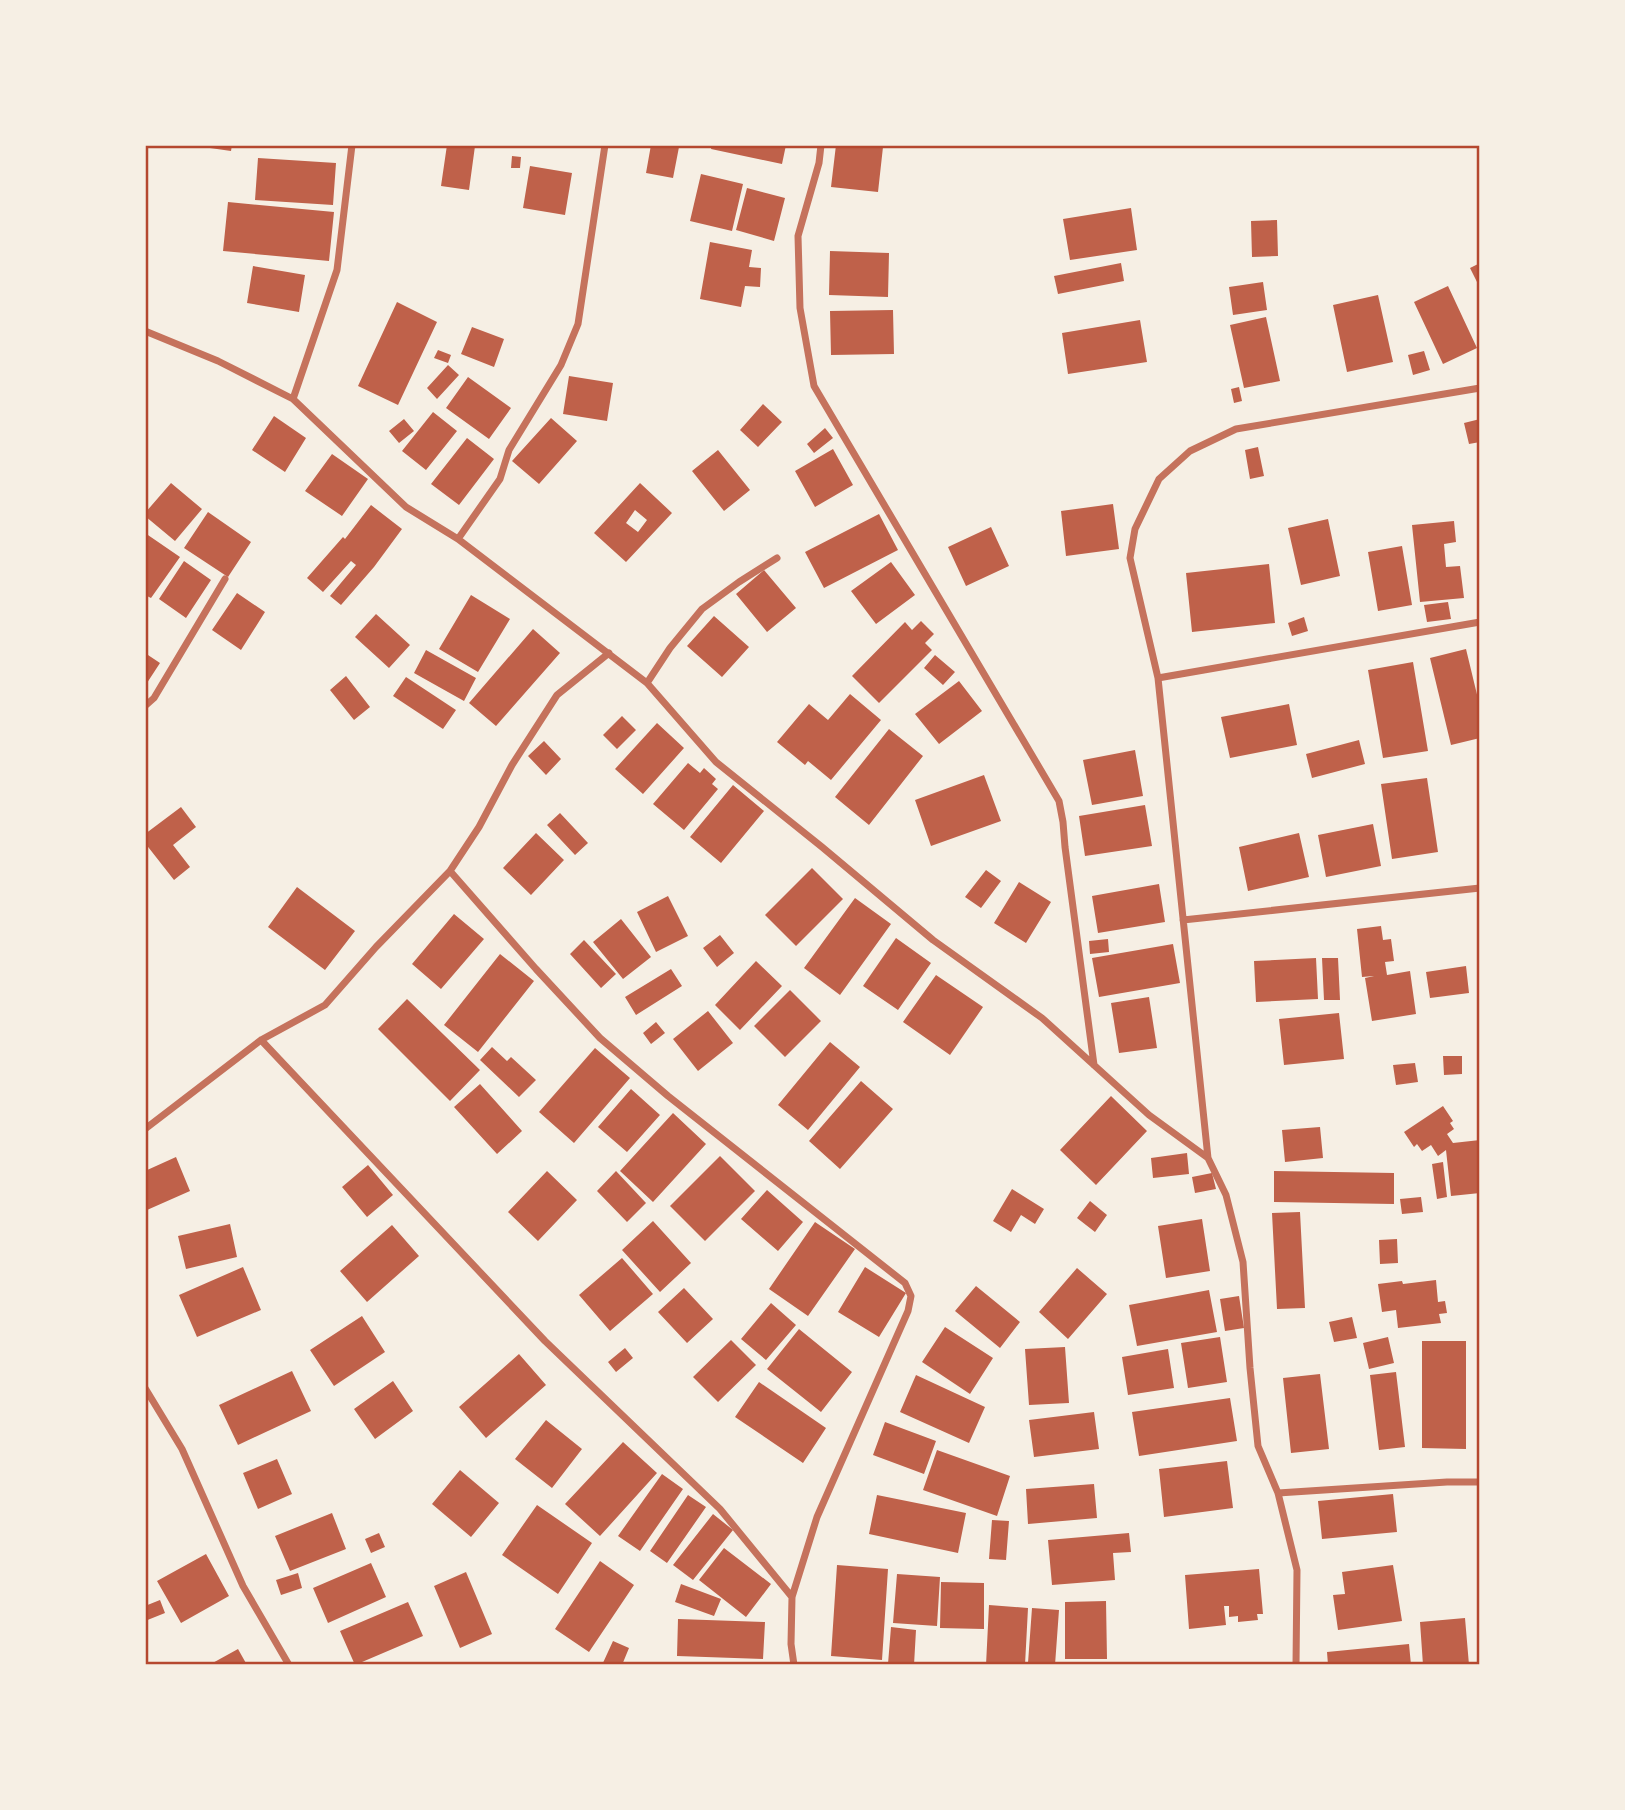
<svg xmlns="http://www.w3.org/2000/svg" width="1625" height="1810" viewBox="0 0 1625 1810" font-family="'DejaVu Sans',sans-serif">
	<rect width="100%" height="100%" fill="#f6efe4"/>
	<path fill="#bf614a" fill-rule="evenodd" d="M204 145H232L231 151 203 147Z
		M447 145 475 146 469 190 441 186Z
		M651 145 679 147 673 178 646 173Z
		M712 145H786L782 164 711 149Z
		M836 145 883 147 878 192 831 187Z
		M512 156 521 157 520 168H511Z
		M258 158 336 163 333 205 255 200Z
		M530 166 572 173 565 215 523 208Z
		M701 174 743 184 732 231 690 221Z
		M747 188 785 198 774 241 736 230Z
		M228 202 334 212 329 261 223 251Z
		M1131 208 1137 250 1070 260 1063 219Z
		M1277 220 1278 256 1252 257 1251 221Z
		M710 242 752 250 749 267 761 268 760 287 745 286 741 307 700 299Z
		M830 251 889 253 888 297 829 295Z
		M1121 263 1124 281 1058 294 1054 276Z
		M1480 263V288L1470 268Z
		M253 266 305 275 299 312 247 303Z
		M1263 282 1267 310 1233 315 1229 287Z
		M1448 286 1477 348 1443 364 1414 302Z
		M1378 295 1393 362 1347 372 1333 305Z
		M397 302 437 322 398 405 358 386Z
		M893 310 894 354 831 355 830 311Z
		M1266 317 1280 381 1244 388 1230 325Z
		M1140 320 1147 362 1068 374 1062 333Z
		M472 327 504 339 494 367 461 354Z
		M438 350 451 355 448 363 434 358Z
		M1424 351 1430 370 1413 375 1408 355Z
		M448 365 459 375 437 399 427 388Z
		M569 376 613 383 607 421 563 414Z
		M468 377 511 408 489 439 446 408Z
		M1239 387 1242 401 1234 403 1231 389Z
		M763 404 782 422 758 447 740 430Z
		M433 412 457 431 426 470 402 451Z
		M274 416 306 438 285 472 252 450Z
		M551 418 577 441 539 484 512 461Z
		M404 419 414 431 399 443 389 431Z
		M1480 419V442L1469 444 1464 423Z
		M825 428 833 438 814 453 807 444Z
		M467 438 494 459 459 505 431 484Z
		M1258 447 1264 476 1250 479 1245 450Z
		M833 449 853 485 815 507 795 471Z
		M718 450 750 490 724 511 692 471Z
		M332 454 368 479 342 516 305 491Z
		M171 483 202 509 175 541 145 516V513Z
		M640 483 672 513 626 562 594 533ZM635 510 647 520 638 532 626 523Z
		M1113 504 1119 549 1066 556 1061 511Z
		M371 505 402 529 374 567 341 605 330 596 356 565 351 561 323 592 307 578 343 537 345 539Z
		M208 512 251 542 228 577 184 548Z
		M879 514 898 550 824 588 805 552Z
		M1328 519 1340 576 1301 585 1288 528Z
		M1454 521 1456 542 1444 544 1446 567 1460 566 1464 598 1420 602 1412 525Z
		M991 527 1009 566 966 586 948 547Z
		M145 533 180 557 151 598 145 595Z
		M1402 546 1412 605 1378 611 1368 552Z
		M184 561 211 580 186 618 159 599Z
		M891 562 915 595 876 624 851 591Z
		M1269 564 1275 623 1192 632 1186 573Z
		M764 570 796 608 767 632 736 594Z
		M237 593 265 612 241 650 212 630Z
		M471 595 510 619 478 672 439 649Z
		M1448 602 1451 619 1427 622 1424 605Z
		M376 614 410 645 389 668 355 637Z
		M714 616 749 647 722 677 687 646Z
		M1304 617 1308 631 1292 636 1288 623Z
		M921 621 934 634 925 643 932 650 879 703 852 676 905 622 912 630Z
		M533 629 560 653 496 726 469 703Z
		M1466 649 1480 707V738L1451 745 1430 658Z
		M426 650 476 678 464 701 414 673Z
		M145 653 160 663 145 686Z
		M935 655 955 672 943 685 924 668Z
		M1413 662 1428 751 1383 758 1368 670Z
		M346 676 370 707 354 720 330 690Z
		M406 677 456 710 443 729 393 696Z
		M959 681 982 711 939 744 915 714Z
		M850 694 881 720 831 780 808 761 805 765 777 742 809 704 828 720Z
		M1289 704 1297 745 1230 758 1221 717Z
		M622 716 636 730 617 749 603 735Z
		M657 723 684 748 643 794 615 769Z
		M889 729 923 756 869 825 835 797Z
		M1359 740 1365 764 1312 778 1306 754Z
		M544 741 561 759 546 775 528 756Z
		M1135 750 1143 796 1092 805 1083 760Z
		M688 763 700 773 704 768 716 779 712 784 718 789 684 830 653 804Z
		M984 775 1001 821 931 846 915 800Z
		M1427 778 1438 852 1392 859 1381 784Z
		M733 785 764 811 721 863 690 837Z
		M1145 805 1152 846 1085 856 1079 816Z
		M181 807 196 827 173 845 190 867 174 880 145 843V834Z
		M560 813 588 843 575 855 547 825Z
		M1373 824 1381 866 1326 877 1318 835Z
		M536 833 564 860 531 895 503 868Z
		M1299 833 1309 877 1248 891 1239 847Z
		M812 868 843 899 796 946 765 915Z
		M986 870 1001 881 981 908 965 897Z
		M1019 882 1051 902 1026 943 994 923Z
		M1159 884 1165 922 1098 933 1092 896Z
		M297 887 355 931 325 970 268 927Z
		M668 896 688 936 656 952 637 912Z
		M855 898 891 924 840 995 804 968Z
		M454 914 484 939 441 989 412 964Z
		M621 919 651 957 623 979 593 942Z
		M1381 926 1383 940 1391 939 1394 961 1385 962 1387 975 1410 971 1416 1014 1372 1021 1365 978 1374 976 1362 977 1357 929Z
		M720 935 734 953 717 967 703 948Z
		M896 938 931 963 898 1010 863 986Z
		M1108 939 1109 952 1090 954 1089 941Z
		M584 940 616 974 601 988 570 954Z
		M1173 944 1180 983 1099 997 1092 958Z
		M500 954 534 981 478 1052 444 1025Z
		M1316 958 1318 999 1256 1002 1254 961Z
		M1322 958H1338L1340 1000H1324Z
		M756 961 782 986 740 1030 715 1005Z
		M1466 966 1469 993 1430 998 1426 972Z
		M671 969 682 986 636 1015 625 997Z
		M936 975 983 1007 950 1055 903 1022Z
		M790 990 821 1021 785 1057 754 1026Z
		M1149 997 1157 1048 1119 1053 1111 1003Z
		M407 999 480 1070 450 1101 378 1029Z
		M708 1011 733 1043 698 1071 673 1039Z
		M1339 1013 1344 1059 1284 1065 1279 1019Z
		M656 1022 665 1033 651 1044 643 1033Z
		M830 1042 860 1067 808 1130 778 1105Z
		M492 1047 507 1061 511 1057 536 1080 519 1097 480 1060Z
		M595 1048 630 1078 574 1143 539 1112Z
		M1443 1056H1462V1074L1444 1075Z
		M1415 1063 1418 1082 1396 1085 1393 1065Z
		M861 1081 893 1109 840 1169 809 1141Z
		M480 1084 522 1131 497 1154 454 1107Z
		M631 1089 660 1115 627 1152 598 1127Z
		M1111 1096 1147 1131 1096 1185 1060 1150Z
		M1443 1106 1453 1121 1450 1123 1454 1129 1447 1134 1453 1143 1480 1140V1193L1451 1196 1446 1150 1438 1156 1431 1145 1422 1151 1417 1144 1414 1147 1404 1132Z
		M673 1113 706 1144 653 1202 620 1171Z
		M1320 1127 1323 1158 1285 1162 1282 1130Z
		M1187 1153 1189 1174 1153 1178 1151 1158Z
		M720 1156 755 1191 705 1241 670 1206Z
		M176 1157 190 1191 147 1210 145 1206V1171Z
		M1443 1162 1447 1197 1437 1199 1432 1164Z
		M368 1165 393 1195 367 1217 342 1187Z
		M547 1171 577 1200 538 1241 508 1212Z
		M616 1171 646 1203 627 1222 597 1191Z
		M1274 1171 1394 1173V1204L1274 1202Z
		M1212 1173 1216 1189 1195 1193 1192 1177Z
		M1012 1189 1044 1209 1035 1224 1021 1215 1011 1232 993 1221Z
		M767 1190 803 1222 778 1251 741 1219Z
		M1421 1197 1423 1212 1402 1214 1400 1199Z
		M1090 1201 1107 1215 1095 1232 1077 1218Z
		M1300 1212 1305 1308 1277 1309 1272 1213Z
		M1202 1219 1210 1271 1166 1278 1158 1226Z
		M653 1221 691 1263 660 1292 622 1250Z
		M815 1222 855 1249 808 1316 769 1289Z
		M230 1224 237 1257 186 1269 178 1236Z
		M392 1225 419 1256 367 1302 340 1271Z
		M1397 1239 1398 1263 1380 1264 1379 1240Z
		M622 1258 653 1294 610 1331 579 1295Z
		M243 1267 261 1310 197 1337 179 1295Z
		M865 1267 906 1293 879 1337 838 1312Z
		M1077 1268 1107 1294 1068 1339 1039 1312Z
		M1436 1280 1438 1302 1445 1301 1447 1313 1439 1314 1441 1323 1398 1328 1396 1310 1382 1312 1378 1284 1402 1281 1403 1284Z
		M976 1286 1020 1322 1000 1348 955 1311Z
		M684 1288 713 1319 687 1343 658 1312Z
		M1209 1290 1217 1332 1137 1346 1129 1305Z
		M1239 1296 1244 1328 1225 1331 1220 1299Z
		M771 1303 796 1325 766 1360 741 1339Z
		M362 1316 385 1352 334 1386 310 1350Z
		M1352 1317 1357 1338 1334 1342 1329 1322Z
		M945 1327 993 1358 970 1394 922 1362Z
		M799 1329 852 1372 821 1412 767 1369Z
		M1220 1337 1227 1382 1188 1388 1181 1343Z
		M1388 1337 1394 1363 1369 1369 1363 1343Z
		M731 1340 756 1365 718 1402 693 1377Z
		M1422 1341H1466V1449L1422 1448Z
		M1065 1347 1069 1403 1029 1405 1025 1349Z
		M625 1348 633 1358 616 1372 608 1362Z
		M1168 1349 1174 1388 1128 1395 1122 1357Z
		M519 1354 546 1385 486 1438 459 1407Z
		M292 1371 311 1411 238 1445 219 1405Z
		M1396 1372 1405 1447 1379 1450 1370 1375Z
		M1320 1374 1329 1449 1291 1453 1283 1378Z
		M916 1375 985 1407 969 1443 900 1412Z
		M393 1381 413 1411 375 1439 354 1409Z
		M759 1382 826 1428 803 1463 735 1417Z
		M1230 1398 1237 1441 1139 1456 1132 1412Z
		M1094 1412 1099 1449 1034 1457 1029 1420Z
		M546 1420 582 1449 552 1488 515 1459Z
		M885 1422 936 1441 924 1474 873 1455Z
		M623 1442 657 1473 600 1536 565 1504Z
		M937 1450 1010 1476 997 1516 923 1490Z
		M277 1459 292 1494 258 1509 243 1473Z
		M1227 1461 1233 1508 1164 1517 1159 1469Z
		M460 1470 499 1503 471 1537 432 1504Z
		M662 1474 683 1489 640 1551 618 1536Z
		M1094 1484 1097 1518 1028 1524 1026 1489Z
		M1393 1494 1397 1532 1322 1539 1318 1501Z
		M688 1495 706 1507 667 1563 650 1551Z
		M877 1495 966 1513 958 1553 869 1534Z
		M537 1505 592 1543 558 1594 502 1555Z
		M332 1513 346 1549 290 1571 275 1536Z
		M713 1514 733 1530 693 1580 673 1565Z
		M992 1520 1009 1521 1006 1560 989 1559Z
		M379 1533 385 1547 371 1553 365 1539Z
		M1129 1533 1131 1552 1113 1553 1115 1580 1052 1585 1048 1540Z
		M724 1548 771 1584 746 1617 699 1580Z
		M206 1554 229 1596 181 1623 157 1581Z
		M600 1561 634 1585 589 1652 555 1629Z
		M371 1563 386 1597 328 1623 313 1588Z
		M837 1565 888 1569 882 1660 831 1656Z
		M1393 1565 1402 1621 1338 1630 1333 1595 1345 1594 1342 1572Z
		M1259 1569 1263 1614H1257L1258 1620 1238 1622V1616L1229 1617V1606H1224L1226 1625 1189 1629 1185 1575Z
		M466 1572 492 1634 460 1648 434 1586Z
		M298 1573 302 1588 281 1595 276 1580Z
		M897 1574 940 1577 937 1626 893 1623Z
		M941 1582 984 1583V1629L940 1628Z
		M681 1584 721 1599 714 1616 675 1602Z
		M160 1600 165 1613 145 1621V1606Z
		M1106 1601 1107 1659H1065V1602Z
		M408 1602 423 1636 355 1665 340 1631Z
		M989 1605 1028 1608 1025 1665H986Z
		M1032 1608 1059 1610 1055 1665 1028 1663Z
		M1465 1618 1469 1665H1423L1420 1622Z
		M678 1619 765 1622 763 1659 677 1656Z
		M891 1627 916 1630 914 1665 888 1664Z
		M613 1641 629 1648 622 1665H602Z
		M1409 1644 1411 1665H1328L1327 1652Z
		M238 1649 247 1665H209Z"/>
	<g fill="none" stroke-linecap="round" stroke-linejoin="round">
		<path stroke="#c5725c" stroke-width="7" d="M821 145 819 163 798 236 800 308 814 386 1059 801 1063 822 1065 847 1094 1065
			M145 331 218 361 293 399 406 507 458 539 647 683 716 762 822 847 933 940 1042 1018 1149 1115 1208 1158
			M293 399 337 270 352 145
			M458 539 500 479 509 450 561 365 578 324 605 145
			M1158 678 1480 622
			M647 683 670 648 702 609 739 582 777 558
			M145 706 154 698 225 579
			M450 871 536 969 600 1038 668 1096 905 1283 911 1296 908 1311 817 1517 792 1597 791 1644 794 1665
			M1183 920 1480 888
			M261 1040 545 1341 720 1509 792 1597
			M145 1129 261 1040 325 1005 376 947 450 871 479 827 512 765 557 695 609 653
			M145 1388 182 1449 243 1586 289 1665
			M1278 1493 1447 1482H1480
			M1296 1665 1297 1570 1278 1493 1258 1446 1250 1368 1243 1262 1226 1195 1208 1158 1158 678 1130 558 1135 529 1159 479 1190 451 1236 429 1480 388"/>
	</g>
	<rect width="1625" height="1810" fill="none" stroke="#f6efe4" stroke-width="294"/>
	<rect x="147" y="147" width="1331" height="1516" fill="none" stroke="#b5482f" stroke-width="2.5"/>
</svg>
